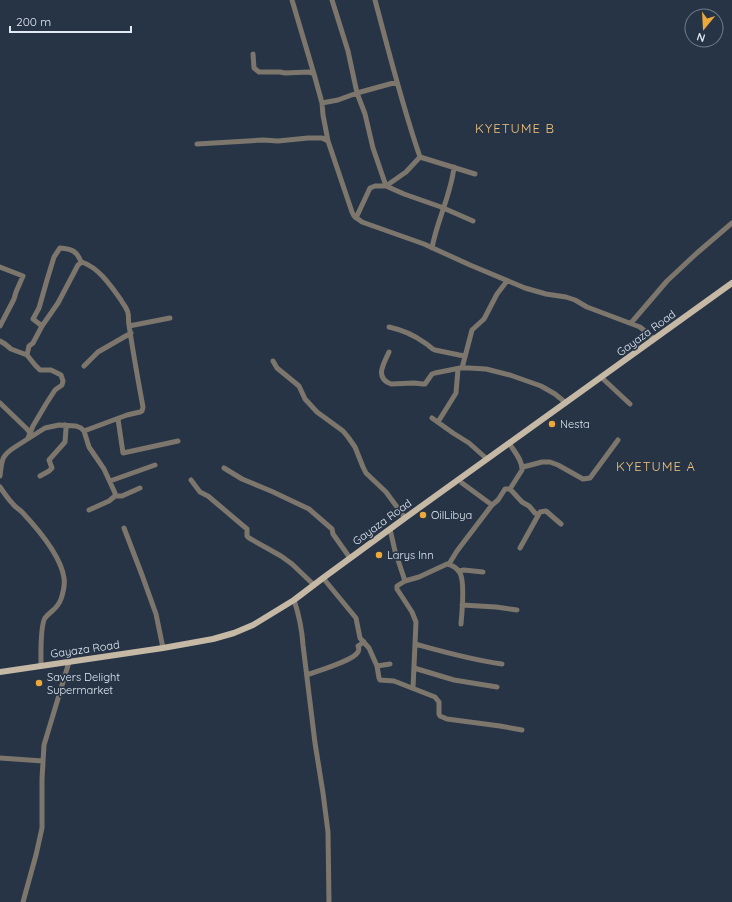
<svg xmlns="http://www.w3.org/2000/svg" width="732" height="902" viewBox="0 0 732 902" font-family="Quicksand,sans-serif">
	<rect width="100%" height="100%" fill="#273445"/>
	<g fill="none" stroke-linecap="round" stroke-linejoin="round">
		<path stroke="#7c766d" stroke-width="5" d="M292 0 314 74
			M332 0 348 51 357 93 365 114 373 148 386 186 404 194 441 207 473 221
			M375 0C389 52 402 105 420 157L475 174
			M253 54 254 68 259 72H280L285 73 309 72 314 74 322 103 323 115 328 141
			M322 103 338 100 357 93 397 82
			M197 144 263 140 278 141 308 138H322L328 141 352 212 354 216 362 222 424 244 470 265 525 288 546 294 566 297 575 300 587 307 640 327 654 339
			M356 218 370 188 375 186H386L406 172 420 157
			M432 248C437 220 451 195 454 167
			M0 267 23 276 16 292 14 299 0 326
			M631 323 667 281 697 253 732 223
			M42 326 33 319 39 308 47 280 54 257 60 248C72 249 77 251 81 262
			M129 326 170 318
			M389 327C403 330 414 335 425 343 429 345 431 349 435 350L464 356
			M0 341 5 344 11 349 27 355 35 365 40 370H51L61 375 63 381 62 385 55 390 46 404 33 426 28 438
			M389 352C384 363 374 378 391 384L414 383 423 384H425L432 374 435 373 460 368H469L486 369 510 375 541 386 555 394 566 403
			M27 355 29 346 33 343 42 326 58 303 78 265 82 262C99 268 111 286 121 300 123 304 127 308 128 313 129 317 128 321 129 325 133 352 138 380 143 407L142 411 140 412 127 415 84 431
			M273 361 277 368 299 386 305 399 317 412 343 431 348 437 355 447 363 467 366 473 386 492 405 518
			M84 366 98 352 131 333
			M462 368 472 330 484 319 497 294 507 281
			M601 377 630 404
			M0 403 27 429 30 433
			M432 418 453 433 469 443 487 459
			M118 419 123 453 178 441
			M438 422 456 393 458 369
			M523 467 542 462H550L558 465 583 479 590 478 618 440
			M224 468 242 479 271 491 309 509 332 529 333 534 350 558
			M0 476C2 460 1 456 15 447L45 428 59 425 76 426 81 428 84 431 89 447 104 469 115 493V496L109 501 89 510
			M40 476 49 471 52 468 49 460 65 442 66 429 65 425
			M191 480 200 492 208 496 247 529V536L249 538 281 556 292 564 314 585
			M110 481 155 465
			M462 483 492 505
			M0 487C4 493 8 499 13 504 15 507 19 509 22 512 37 528 61 556 64 578 65 584 63 593 61 599 57 610 51 610 45 618 40 626 41 655 41 666
			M510 489 522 502 529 506 535 513
			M115 496H122L140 488
			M124 528 142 575 156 614 163 648
			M390 529 395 551 405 581
			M520 548 540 512 546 511 561 524
			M449 564 457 551 492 505 498 500 505 489H510L522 470C523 461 514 451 509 443
			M459 571 464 570 483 572
			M323 578 356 618 360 638 369 648 377 666 379 678 380 680 394 681 435 697 439 702V714L440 716 447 719 500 726 522 730
			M294 600C299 615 302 629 303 645L315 743 323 793 328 832 329 902
			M462 605 496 607 517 610
			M415 644C444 652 472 660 502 664
			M377 666 390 664
			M414 668 454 680 497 687
			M307 675C317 671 353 661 358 652 359 650 359 648 358 646L364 642
			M413 688 416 622 412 612 397 589V586L405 581 419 577 447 564C452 565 457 568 460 573 465 582 462 613 461 624
			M0 758 43 761
			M23 902 36 855 42 828V779L44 745 69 662"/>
		<path stroke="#c5b8a5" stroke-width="6" d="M0 672 163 648 213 639 234 633 253 625 294 600 323 578 405 518 732 283"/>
	</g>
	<g fill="#eca93a" stroke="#273445" stroke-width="1.5">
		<circle cx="552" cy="424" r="4"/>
		<circle cx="423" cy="515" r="4"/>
		<circle cx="379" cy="555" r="4"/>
		<circle cx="39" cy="683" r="4"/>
	</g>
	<g text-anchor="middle" stroke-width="3.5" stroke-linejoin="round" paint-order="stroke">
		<g font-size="11" fill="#e0e9f4" stroke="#273445">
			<text transform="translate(646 333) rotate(-36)" y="4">Gayaza Road</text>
			<text transform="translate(382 522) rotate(-36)" y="4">Gayaza Road</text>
			<text transform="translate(85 649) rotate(-8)" y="4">Gayaza Road</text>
		</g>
		<g font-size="11" fill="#e0e9f4" stroke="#273445" text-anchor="start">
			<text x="560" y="428">Nesta</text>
			<text x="431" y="519">OilLibya</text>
			<text x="387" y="559">Larys Inn</text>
			<text x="47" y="681">Savers Delight<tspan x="47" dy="13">Supermarket</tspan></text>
		</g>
		<g font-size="13" letter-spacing="1" fill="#efc17e" stroke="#273445">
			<text x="515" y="133">KYETUME B</text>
			<text x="656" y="471">KYETUME A</text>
		</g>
	</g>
	<g transform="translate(704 28) rotate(198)"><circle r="19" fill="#273445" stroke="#717c8b"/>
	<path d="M0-3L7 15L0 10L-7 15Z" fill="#eca93a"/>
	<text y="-6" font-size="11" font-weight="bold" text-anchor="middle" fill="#e0e9f4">N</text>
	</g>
	<path d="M10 26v6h121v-6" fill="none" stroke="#e0e9f4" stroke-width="2"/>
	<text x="16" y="26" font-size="12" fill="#e0e9f4" stroke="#273445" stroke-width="3" paint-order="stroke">200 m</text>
</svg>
